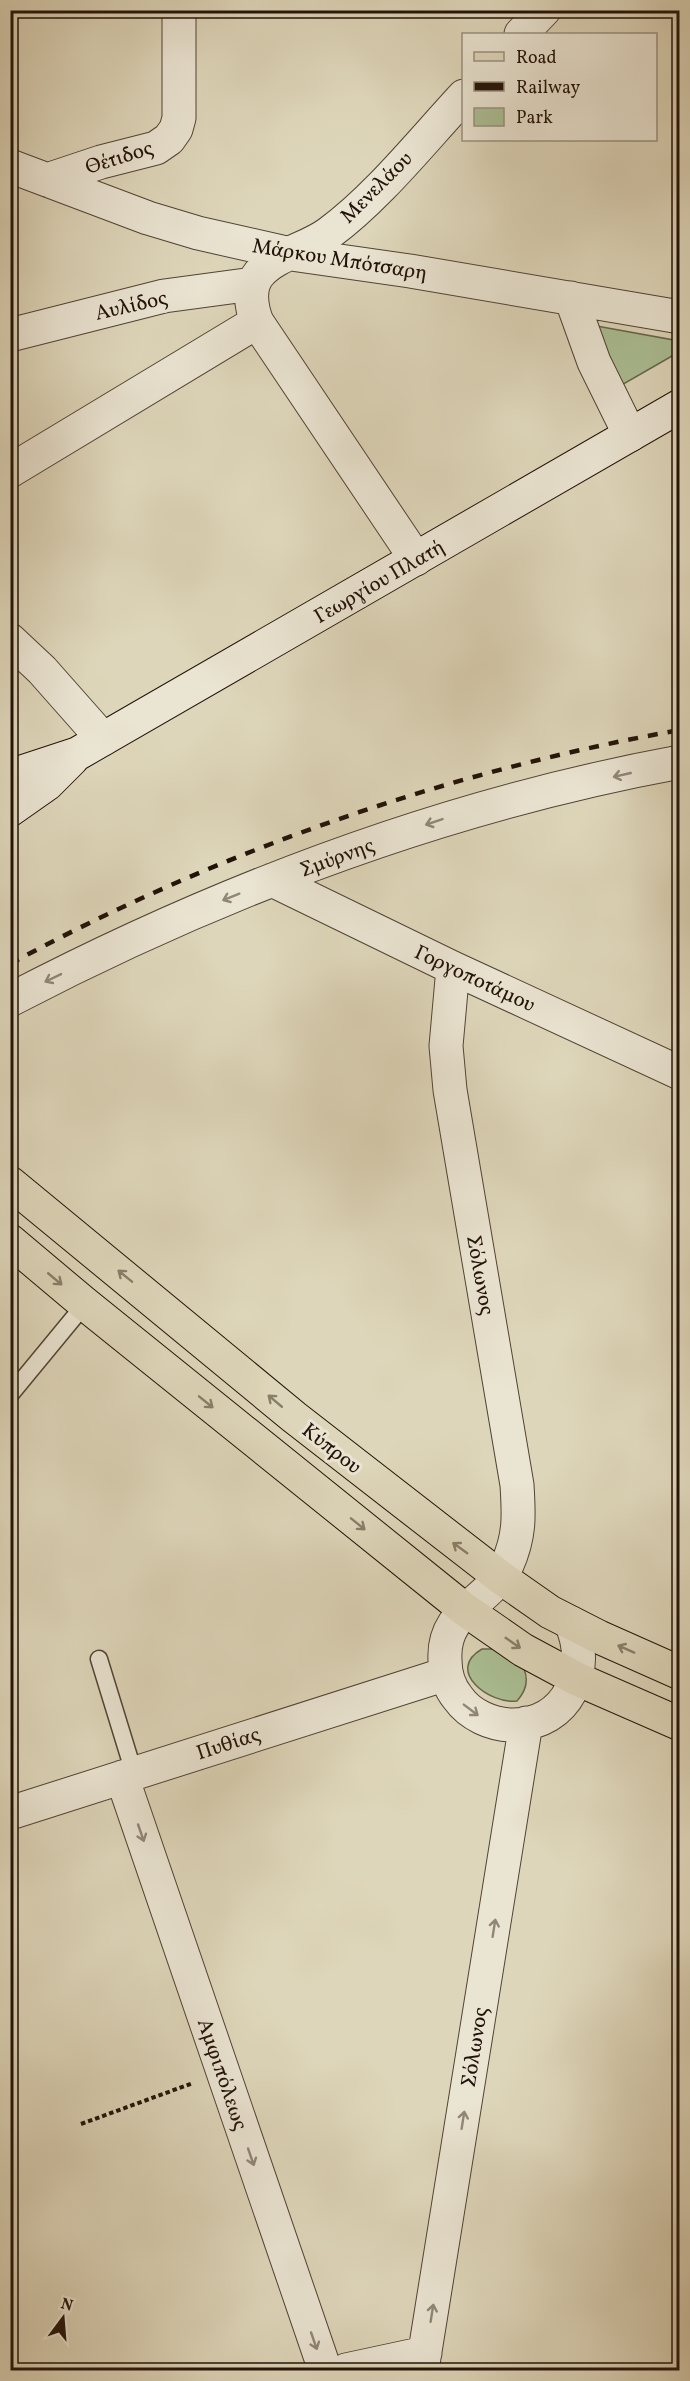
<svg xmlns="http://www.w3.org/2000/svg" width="690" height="2381" viewBox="0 0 690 2381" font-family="Vollkorn,serif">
	<rect width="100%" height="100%" fill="#ded6ba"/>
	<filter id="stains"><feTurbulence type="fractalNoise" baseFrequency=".00333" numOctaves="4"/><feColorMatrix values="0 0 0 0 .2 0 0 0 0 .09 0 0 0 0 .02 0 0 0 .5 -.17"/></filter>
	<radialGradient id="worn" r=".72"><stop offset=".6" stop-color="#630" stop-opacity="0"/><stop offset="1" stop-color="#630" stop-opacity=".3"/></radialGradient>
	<path fill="#abbf94" stroke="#66684e" stroke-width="1.5" d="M591 325 679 341V352L620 386Z
		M482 1649H493L524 1669C529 1681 526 1691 517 1701 491 1705 444 1671 482 1649Z"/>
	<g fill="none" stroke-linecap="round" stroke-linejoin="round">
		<defs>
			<path id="lane" d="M10 1395 85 1304
				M99 1659 134 1773"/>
			<path id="street" d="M521 34 544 10
				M10 166 148 218 198 233 291 254 410 271 680 317
				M47 180 101 162 156 148 169 139 176 129 179 118V10
				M571 298 594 362 630 435
				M10 335 164 296 253 284
				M10 471 257 322
				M416 559 257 322C251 307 248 287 259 274 276 254 308 249 329 233 377 198 423 140 464 96
				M10 640 42 670 103 739
				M272 880 453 968 680 1073
				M453 968 446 1046 450 1090 517 1485C519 1516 520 1536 507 1565 490 1603 442 1609 445 1660 445 1673 449 1687 458 1698 470 1715 492 1725 513 1725 568 1724 592 1670 571 1623
				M10 1000C221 890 446 805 680 762
				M122 1777 325 2370
				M10 1813 446 1674
				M346 2370 425 2353
				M422 2370 526 1723"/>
			<path id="secondary" d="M10 776 77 754 680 406
				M10 810 47 784 72 759"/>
			<path id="primary" d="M10 1183 294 1417 500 1577 550 1612 599 1637 680 1673
				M10 1241 85 1304 464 1609 523 1650 577 1679 680 1724"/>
		</defs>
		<use href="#lane" stroke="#514335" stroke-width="19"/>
		<use href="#street" stroke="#514335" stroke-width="35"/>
		<use href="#secondary" stroke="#221209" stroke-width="35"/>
		<use href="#primary" stroke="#221209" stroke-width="35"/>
		<path stroke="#221209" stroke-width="4" stroke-dasharray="4.5 3" stroke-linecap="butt" d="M81 2124 193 2083"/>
		<use href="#lane" stroke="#eae4d2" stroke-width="16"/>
		<use href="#street" stroke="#eae4d2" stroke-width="33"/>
		<use href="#secondary" stroke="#eae4d2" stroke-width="33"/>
		<use href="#primary" stroke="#ded6ba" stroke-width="33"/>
		<path stroke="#221209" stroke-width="4.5" stroke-dasharray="10 10" stroke-linecap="butt" d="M10 964C216 852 448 771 680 730"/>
	</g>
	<defs><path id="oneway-shaft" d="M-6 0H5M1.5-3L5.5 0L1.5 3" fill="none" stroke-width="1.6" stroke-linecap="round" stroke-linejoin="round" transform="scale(1.5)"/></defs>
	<g stroke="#908678">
		<use href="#oneway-shaft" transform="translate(622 775) rotate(167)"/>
		<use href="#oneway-shaft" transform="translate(434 822) rotate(161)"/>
		<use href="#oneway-shaft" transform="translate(231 897) rotate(158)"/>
		<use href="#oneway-shaft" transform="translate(53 978) rotate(154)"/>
		<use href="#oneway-shaft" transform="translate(471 1710) rotate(37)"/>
		<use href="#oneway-shaft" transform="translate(141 1833) rotate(71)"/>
		<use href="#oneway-shaft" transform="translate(494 1928) rotate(-81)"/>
		<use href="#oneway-shaft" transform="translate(463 2120) rotate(-81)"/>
		<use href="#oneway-shaft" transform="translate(251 2157) rotate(71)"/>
		<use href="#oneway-shaft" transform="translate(432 2313) rotate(-81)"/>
		<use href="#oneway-shaft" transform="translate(314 2341) rotate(71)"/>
	</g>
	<g stroke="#897e6a">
		<use href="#oneway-shaft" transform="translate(125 1276) rotate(-141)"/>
		<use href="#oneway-shaft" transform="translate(55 1279) rotate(40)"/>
		<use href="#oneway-shaft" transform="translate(275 1401) rotate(-140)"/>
		<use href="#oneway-shaft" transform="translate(206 1402) rotate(39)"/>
		<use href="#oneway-shaft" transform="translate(358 1524) rotate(39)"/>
		<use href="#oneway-shaft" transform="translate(460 1548) rotate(-144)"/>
		<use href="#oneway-shaft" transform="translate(513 1643) rotate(35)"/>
		<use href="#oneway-shaft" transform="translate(626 1649) rotate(-156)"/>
	</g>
	<g text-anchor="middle" stroke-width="6" stroke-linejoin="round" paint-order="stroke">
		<g font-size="21" fill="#221209" stroke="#eae4d2">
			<text transform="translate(119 157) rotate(-17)" y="7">Θέτιδος</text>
			<text transform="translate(376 187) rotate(-45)" y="7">Μενελάου</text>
			<text transform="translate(340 259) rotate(9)" y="7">Μάρκου Μπότσαρη</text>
			<text transform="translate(131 305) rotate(-13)" y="7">Αυλίδος</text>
			<text transform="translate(379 581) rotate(-30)" y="7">Γεωργίου Πλατή</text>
			<text transform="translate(337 857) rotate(-20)" y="7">Σμύρνης</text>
			<text transform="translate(475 978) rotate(25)" y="7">Γοργοποτάμου</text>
			<text transform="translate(481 1275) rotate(80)" y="7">Σόλωνος</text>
			<text transform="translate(332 1448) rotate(38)" y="7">Κύπρου</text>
			<text transform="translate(228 1743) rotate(-18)" y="7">Πυθίας</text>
			<text transform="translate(474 2047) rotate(-81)" y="7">Σόλωνος</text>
			<text transform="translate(223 2074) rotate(71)" y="7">Αμφιπόλεως</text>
		</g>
	</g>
	<rect width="690" height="2381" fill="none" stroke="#ded6ba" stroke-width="36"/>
	<rect x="12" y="12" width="666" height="2357" fill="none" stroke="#221209" stroke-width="3"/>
	<rect x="18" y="18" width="654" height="2345" fill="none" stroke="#221209" stroke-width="1.5"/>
	<rect x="462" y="33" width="195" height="108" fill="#eae4d2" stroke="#9a9082" stroke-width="1.5"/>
	<rect x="474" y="52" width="30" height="9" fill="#ded6ba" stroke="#9a9082" stroke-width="1.5"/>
	<text x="516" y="63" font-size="18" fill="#221209">Road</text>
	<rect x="474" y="82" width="30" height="9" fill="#221209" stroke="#9a9082" stroke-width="1.5"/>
	<text x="516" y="93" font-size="18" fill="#221209">Railway</text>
	<rect x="474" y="108" width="30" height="18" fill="#abbf94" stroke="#9a9082" stroke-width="1.5"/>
	<text x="516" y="123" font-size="18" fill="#221209">Park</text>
	<g transform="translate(63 2318) rotate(16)" stroke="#eae4d2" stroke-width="4.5" paint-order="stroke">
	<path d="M0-4.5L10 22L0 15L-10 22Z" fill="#221209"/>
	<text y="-9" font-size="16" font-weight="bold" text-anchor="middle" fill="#221209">N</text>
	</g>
	<rect width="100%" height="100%" filter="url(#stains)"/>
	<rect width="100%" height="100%" fill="url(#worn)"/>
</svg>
